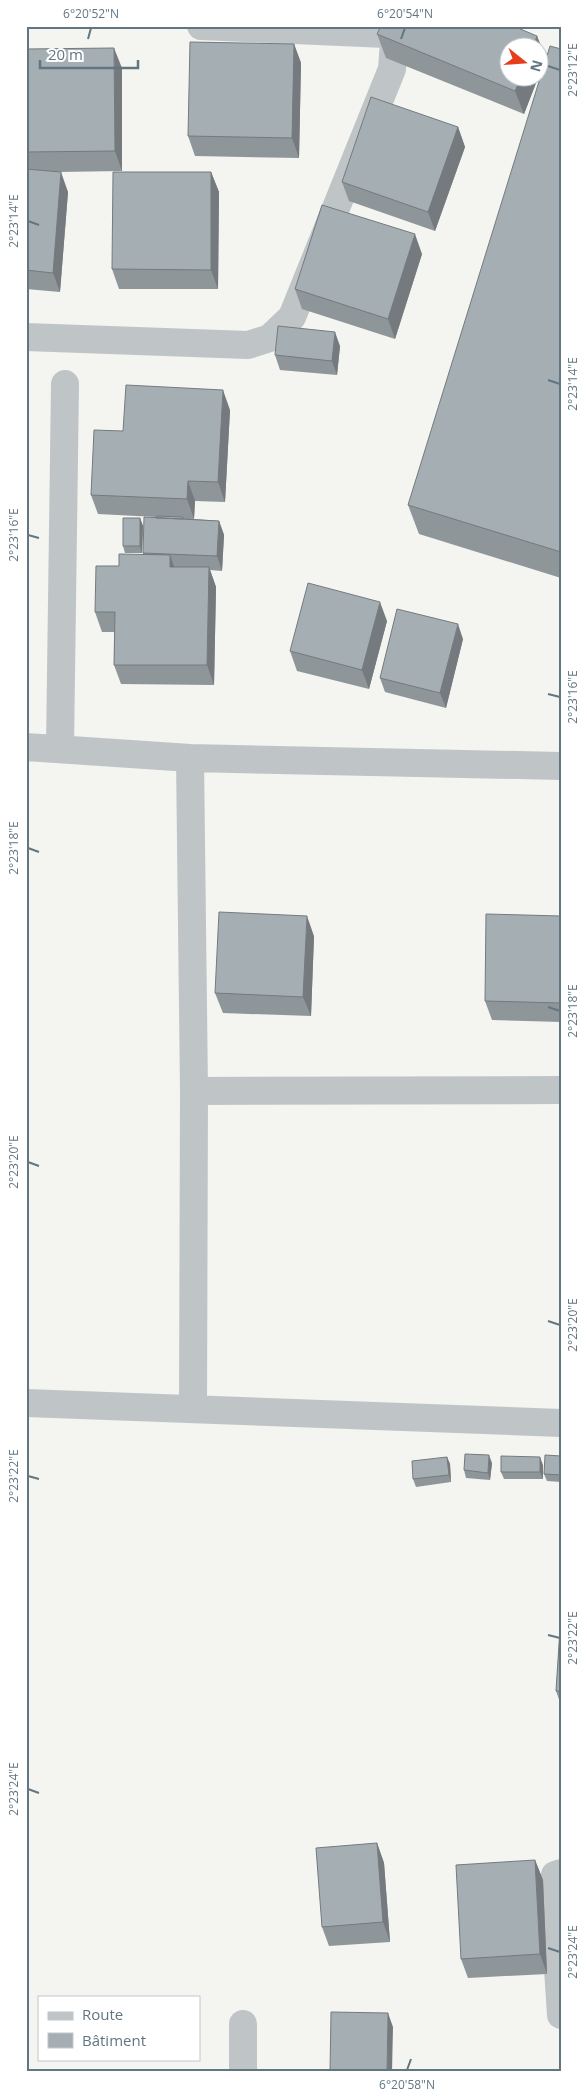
<svg xmlns="http://www.w3.org/2000/svg" width="587" height="2098" viewBox="0 0 587 2098" font-family="'Open Sans',sans-serif">
	<rect width="100%" height="100%" fill="#f4f4f0"/>
	<g fill="none" stroke-linecap="round" stroke-linejoin="round">
		<path stroke="#bfc4c6" stroke-width="28" d="M26 337 248 345 270 338 292 317 392 69 394 42 386 34 201 26
			M26 747 190 758 561 766
			M60 748 65 384
			M190 758 194 1091 193 1408
			M194 1091 561 1090
			M26 1403 561 1423
			M561 1873 555 1875 553 1891 561 2015
			M243 2072V2024"/>
	</g>
	<path fill="#8e969a" d="M254 26H275L255 27Z
		M377 34 537 36 546 59 540 75V48L510 78H538L524 114 386 58Z
		M294 44 301 63 299 158 195 156 188 136Z
		M26 49 122 68V171L58 172 68 192 60 292 26 289Z
		M561 49V578L419 534 408 505Z
		M458 127 465 147 435 231 349 201 342 182Z
		M211 172 219 192 218 289H119L112 269Z
		M422 254 395 339 302 309 295 289Z
		M340 346 337 375 280 370 275 355Z
		M230 410 225 502 195 501 194 519 183 518 219 521 224 535 222 571 210 570 216 587 214 685 121 684 114 665V632H102L95 612 119 566 143 555V553L156 517 98 514 91 495 123 431Z
		M140 518 143 526 142 553H125L123 546Z
		M387 621 369 689 297 671 290 651Z
		M463 639 446 708 385 692 380 678Z
		M561 916V1022L492 1020 485 1001Z
		M314 936 311 1016 223 1013 215 993Z
		M561 1456V1482L547 1481 544 1474Z
		M447 1457 450 1464 451 1482 416 1487 413 1479Z
		M492 1463 490 1480 466 1478 464 1470Z
		M543 1465V1479H504L501 1472Z
		M561 1613V1705L556 1691Z
		M377 1843 384 1863 390 1942 329 1946 322 1927Z
		M535 1860 543 1880 547 1974 468 1978 461 1959Z"/>
	<path fill="#747a7d" d="M537 36 546 59 540 75V48H533Z
		M294 44 301 63 299 158 292 138Z
		M114 48 122 68V171L115 151Z
		M521 78H538L524 114 515 91Z
		M458 127 465 147 435 231 428 212Z
		M61 172 68 192 60 292 53 273Z
		M211 172 219 192 218 289 211 270Z
		M415 234 422 254 395 339 388 319Z
		M335 332 340 346 337 375 332 361Z
		M223 390 230 410 225 502 218 482Z
		M188 481 195 501 194 519 187 499Z
		M140 518 143 526 142 553 140 546Z
		M219 521 224 535 222 571 217 556Z
		M170 555 177 575 170 567Z
		M209 567 216 587 214 685 207 665Z
		M380 602 387 621 369 689 362 670Z
		M458 624 463 639 446 708 440 693Z
		M307 916 314 936 311 1016 303 997Z
		M489 1455 492 1463 490 1480 488 1473Z
		M447 1457 450 1464 451 1482 449 1475Z
		M540 1457 543 1465V1479L540 1472Z
		M377 1843 384 1863 390 1942 383 1922Z
		M535 1860 543 1880 547 1974 540 1954Z
		M388 2013 393 2027 392 2072H387Z"/>
	<path fill="#a5afb3" stroke="#747a7d" d="M381 26H513L537 36 533 48H510V78H521L515 91 377 34Z
		M190 42 294 44 292 138 188 136Z
		M550 46 561 49V552L408 505Z
		M114 48 115 151 26 152V49Z
		M371 97 458 127 428 212 342 182Z
		M26 169 61 172 53 273 26 270Z
		M113 172H211V270L112 269Z
		M322 205 415 234 388 319 295 289Z
		M278 326 335 332 332 361 275 355Z
		M126 385 223 390 218 482 188 481 187 499 91 495 94 430 123 431Z
		M157 516 183 517V519L156 518Z
		M144 517 219 521 217 556 143 553Z
		M123 518H140V546H123Z
		M119 554 170 555V567H209L207 665H114L115 612H95L96 566H119Z
		M308 583 380 602 362 670 290 651Z
		M397 609 458 624 440 693 380 678Z
		M219 912 307 916 303 997 215 993Z
		M486 914 561 916V1003L485 1001Z
		M465 1454 489 1455 488 1473 464 1470Z
		M545 1455 561 1456V1475L544 1474Z
		M501 1456 540 1457V1472H501Z
		M447 1457 449 1475 413 1479 412 1461Z
		M561 1613V1691H556Z
		M377 1843 383 1922 322 1927 316 1848Z
		M535 1860 540 1954 461 1959 456 1865Z
		M331 2012 388 2013 387 2072H330Z"/>
	<path fill="none" stroke="#627682" stroke-width="2" d="M88 39 91 28M401 39 405 28M548 66 560 70M28 221 39 225M548 380 560 384M28 535 39 538M548 694 560 697M28 848 39 852M548 1007 560 1011M28 1162 39 1166M548 1321 560 1325M28 1476 39 1479M548 1635 560 1638M28 1789 39 1793M548 1948 560 1952M407 2070 411 2059"/>
	<rect width="587" height="2098" fill="none" stroke="#ffffff" stroke-width="55"/>
	<rect x="38" y="1996" width="162" height="65" fill="#ffffff" stroke="#c0c8cd"/>
	<rect x="48" y="2012" width="25" height="8" fill="#bfc4c6" stroke="#c0c8cd"/>
	<text x="82" y="2020" font-size="15" fill="#627682">Route</text>
	<rect x="48" y="2033" width="25" height="15" fill="#a5afb3" stroke="#c0c8cd"/>
	<text x="82" y="2046" font-size="15" fill="#627682">Bâtiment</text>
	<g transform="translate(524 62) rotate(107)"><circle r="24" fill="#ffffff" stroke="#c0c8cd"/>
	<path d="M0-4L9 19L0 12L-9 19Z" fill="#e73d1d"/>
	<text y="-8" font-size="14" font-weight="bold" text-anchor="middle" fill="#627682">N</text>
	</g>
	<path d="M40 60v8h98v-8" fill="none" stroke="#627682" stroke-width="2.5"/>
	<text x="48" y="60" font-size="15" fill="#627682" stroke="#ffffff" stroke-width="4" paint-order="stroke">20 m</text>
	<rect x="28" y="28" width="532" height="2042" fill="none" stroke="#627682" stroke-width="2"/>
	<g font-size="12" text-anchor="middle" fill="#627682">
		<text x="91" y="18">6°20'52"N</text>
		<text x="405" y="18">6°20'54"N</text>
		<text transform="translate(573 70) rotate(-90)" y="4">2°23'12"E</text>
		<text transform="translate(14 221) rotate(-90)" y="4">2°23'14"E</text>
		<text transform="translate(573 384) rotate(-90)" y="4">2°23'14"E</text>
		<text transform="translate(14 535) rotate(-90)" y="4">2°23'16"E</text>
		<text transform="translate(573 697) rotate(-90)" y="4">2°23'16"E</text>
		<text transform="translate(14 848) rotate(-90)" y="4">2°23'18"E</text>
		<text transform="translate(573 1011) rotate(-90)" y="4">2°23'18"E</text>
		<text transform="translate(14 1162) rotate(-90)" y="4">2°23'20"E</text>
		<text transform="translate(573 1325) rotate(-90)" y="4">2°23'20"E</text>
		<text transform="translate(14 1476) rotate(-90)" y="4">2°23'22"E</text>
		<text transform="translate(573 1638) rotate(-90)" y="4">2°23'22"E</text>
		<text transform="translate(14 1789) rotate(-90)" y="4">2°23'24"E</text>
		<text transform="translate(573 1952) rotate(-90)" y="4">2°23'24"E</text>
		<text x="407" y="2089">6°20'58"N</text>
	</g>
</svg>
